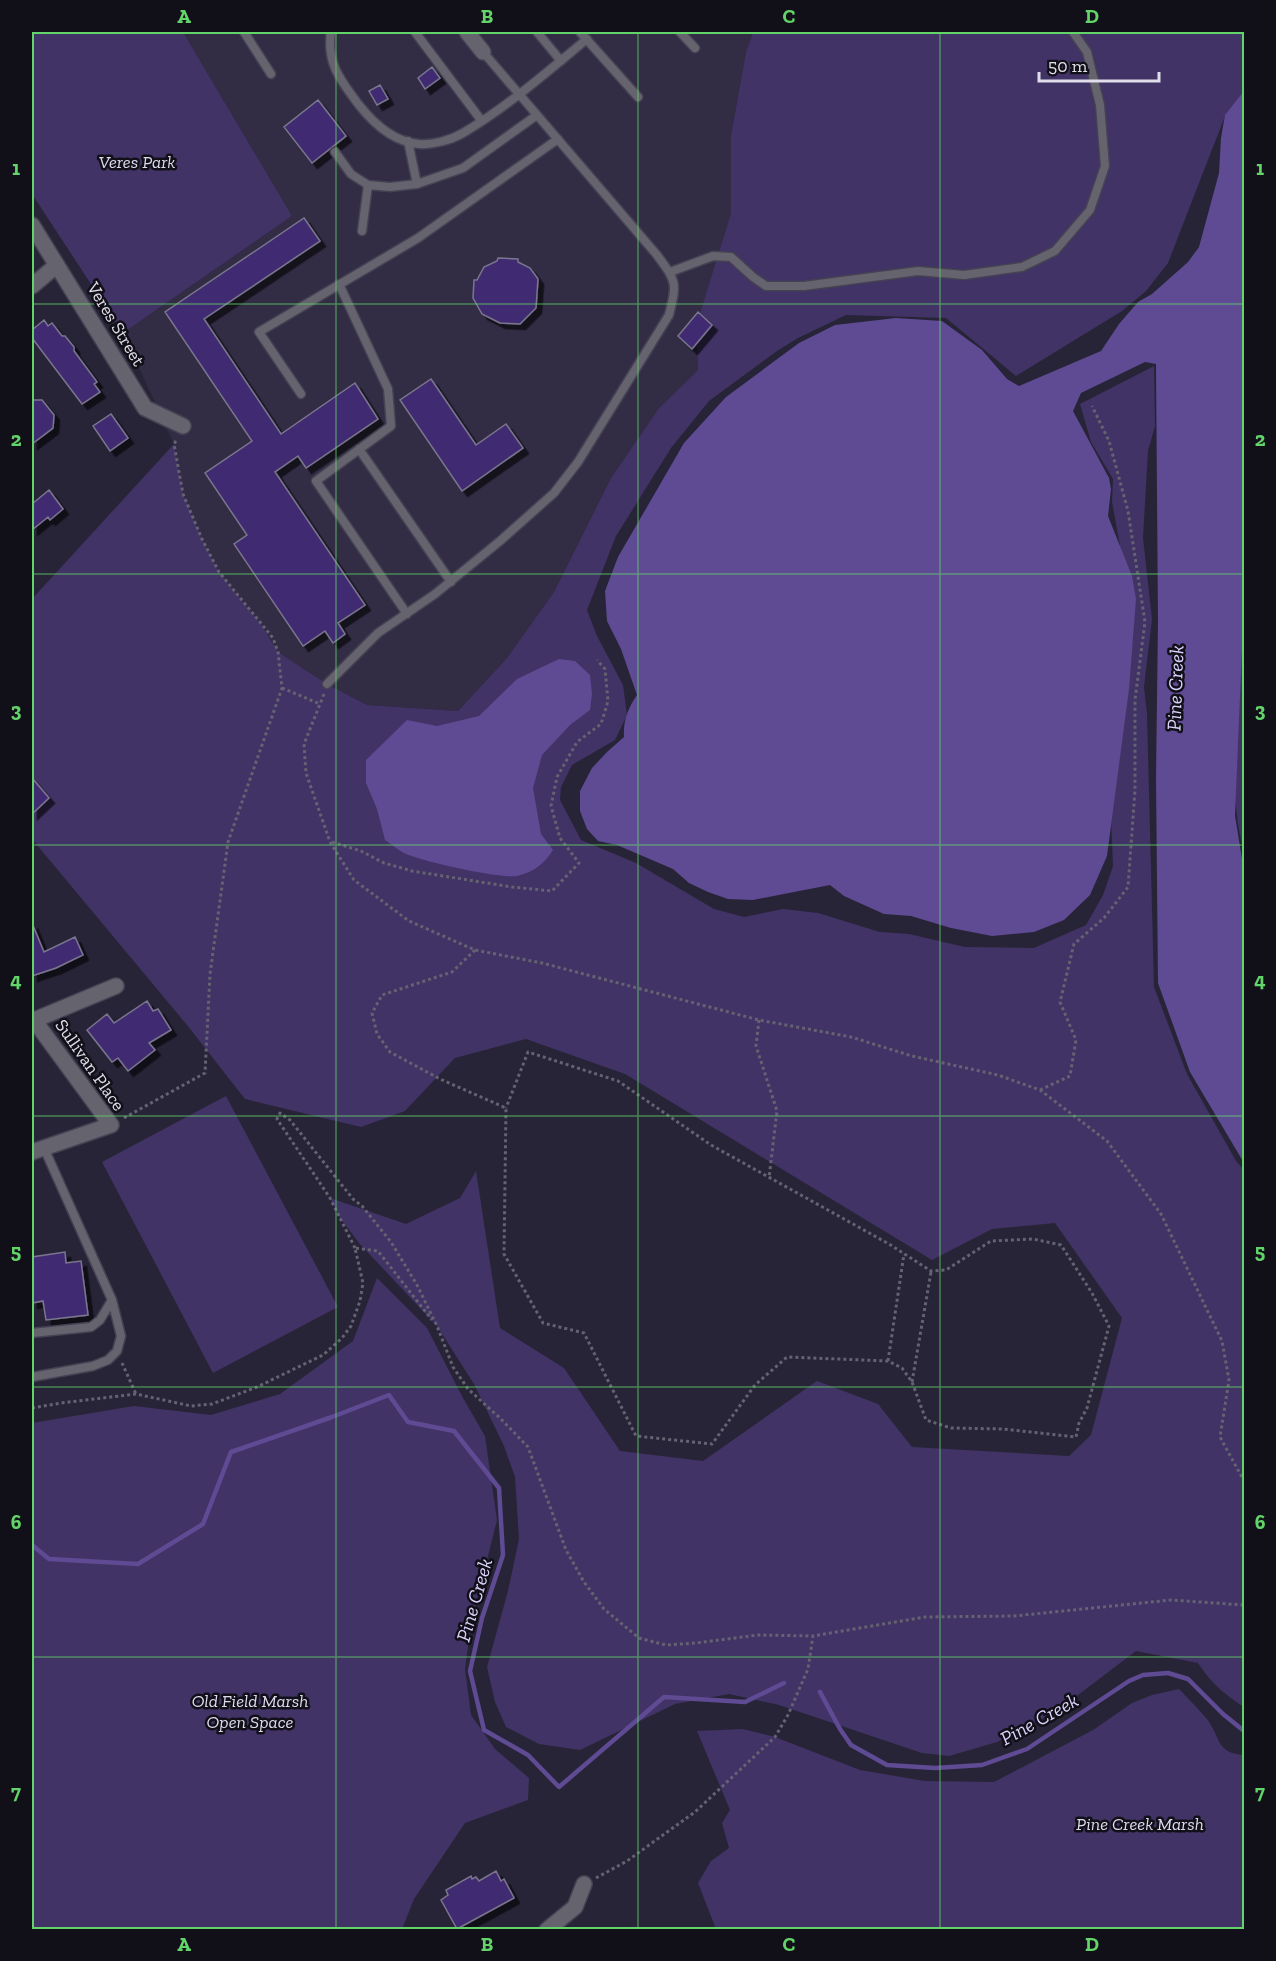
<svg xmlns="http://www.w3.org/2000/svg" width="1276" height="1961" viewBox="0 0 1276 1961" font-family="'Zilla Slab',serif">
	<defs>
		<filter id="shadow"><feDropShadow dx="5.5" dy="5.5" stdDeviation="0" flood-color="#0009"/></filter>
	</defs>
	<rect width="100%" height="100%" fill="#282437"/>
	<path fill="#322c44" d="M183 32H753L746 52 731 135V213L696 326 698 370 659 408 611 478 554 592 507 658 458 711 367 705 327 684 278 652 261 624 219 572 202 539 183 494 174 444 123 333 292 216Z"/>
	<path fill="#413365" d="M32 32H183L292 216 123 333 32 194Z
		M753 32H1244V136L1225 116 1168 263 1146 291 1122 311 1016 376 946 318 846 315 798 338 777 351 709 401 671 448 616 536 587 610 597 636 623 685 627 715 615 740 572 765 561 787 560 800 581 840 636 863 714 909 744 917 783 909 818 913 880 932 909 934 965 947 1034 948 1086 925 1103 895 1113 866 1111 817 1130 600 1112 502 1113 479 1091 442 1080 404 1154 366 1155 426 1148 451 1143 538 1152 619 1144 687 1147 714 1154 987 1187 1074 1236 1161 1244 1170V1707C1223 1693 1212 1684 1198 1663L1136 1651 1057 1711 997 1742 949 1756 922 1753 779 1705 729 1694 675 1704 580 1750 539 1744 506 1727 495 1702 487 1667 508 1591 519 1539 515 1477 504 1446 474 1384 437 1326 359 1243 340 1218 330 1198 406 1224 460 1198 476 1171 500 1328 564 1368 620 1451 703 1461 817 1381 878 1404 912 1447 1069 1456 1091 1435 1122 1318 1055 1223 992 1229 932 1260 625 1074 526 1039 455 1058 405 1111 361 1127 245 1099 187 1025 32 839V599L174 444 183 494 202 539 219 572 261 624 278 652 327 684 367 705 458 711 507 658 554 592 611 478 659 408 698 370 696 326 731 213V135L746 52Z
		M1244 316V856L1238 824 1235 797Z
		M226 1096 338 1307 213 1373 102 1162Z
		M377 1278 427 1328 463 1398 485 1436 497 1520 471 1624 465 1669 471 1715 495 1749 529 1778 528 1800 465 1823 414 1899 402 1929H32V1423L134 1406 211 1415 280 1394 353 1341Z
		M1179 1689C1188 1699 1198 1708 1206 1718 1221 1736 1215 1753 1244 1755V1929H716L698 1883 711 1861 729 1848 722 1823 730 1810 697 1731 743 1729 775 1737 860 1770 925 1781 994 1782 1093 1730 1132 1703 1152 1695Z"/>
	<path fill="#5f4a94" d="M1244 91V602L1235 816 1244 871V1163L1190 1072 1158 983 1156 778 1158 621 1156 364 1145 362 1081 393 1073 411 1109 478 1111 489 1108 516 1132 576 1136 599 1129 689 1107 856 1090 895 1064 920 1034 932 992 936 951 928 911 916 884 914 844 896 830 885 753 900 728 899 708 892 689 883 673 869 617 845 598 841 587 829 580 811V791L592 768 607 752 624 737C623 721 628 708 637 695L621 649 607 621 605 591 618 557 684 443 726 397 799 343 835 325 896 318 942 321 982 350 1007 379 1019 386 1101 351 1119 324 1138 302 1152 294 1188 262 1199 247 1219 173 1221 138 1225 115Z
		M559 659 575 661 590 675 592 694 590 710 570 725 542 755 533 788 541 834 553 850C544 864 534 872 517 876 501 879 420 861 404 853 398 850 391 844 385 840L377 809 366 783V760L407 720 437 726 479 716 517 679Z"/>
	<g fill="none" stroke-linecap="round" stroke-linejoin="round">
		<path stroke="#5f4a94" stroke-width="4.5" d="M32 1545 49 1559 138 1564 203 1524 231 1452 332 1417 389 1395 408 1422 454 1431 499 1488 503 1555 482 1618 470 1671 484 1730 528 1755 559 1787 664 1697 745 1702 784 1683
			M820 1692 840 1729 851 1745 887 1765 935 1768 982 1765 1027 1749 1129 1681 1143 1675 1168 1673 1188 1679 1223 1714 1244 1731"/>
	</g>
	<path fill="#412b71" stroke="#7a768d" stroke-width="1.5" filter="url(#shadow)" d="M432 67 440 78 425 89 418 78Z
		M380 85 388 99 377 105 369 91Z
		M318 100 346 136 312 163 284 127Z
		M304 218 320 241 204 319 281 434 355 383 378 419 306 468 298 456 275 472 365 605 338 623 345 634 333 643 325 631 303 646 234 544 247 535 205 473 252 441 165 312Z
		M498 258 518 259V262L530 268 538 279 536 308 520 324 500 323 482 314 473 298 474 280H477L484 267 497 261Z
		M698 312 712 325 692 349 678 336Z
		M44 320 48 326 52 323 62 336H65L74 347V351L97 382 94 384 100 392 82 404 32 338V330Z
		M431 379 476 445 506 424 523 448 462 491 400 400Z
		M32 400H42L54 415 53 428 32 444Z
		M111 414 128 438 110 451 93 426Z
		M49 490 63 509 50 520 48 517 32 530V504Z
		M32 778 49 798 32 814Z
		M32 923 44 952 75 937 83 955 56 968 32 976Z
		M147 1001 153 1011 158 1009 171 1030 149 1043 155 1050 128 1071 118 1058 112 1062 87 1030 107 1014 114 1023Z
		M65 1252 66 1263 81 1261 88 1315 46 1320 43 1301 32 1303V1257Z
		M496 1871 501 1881 504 1879 514 1898 457 1929 441 1900 448 1895 446 1890 471 1876 472 1879 476 1877 479 1881Z"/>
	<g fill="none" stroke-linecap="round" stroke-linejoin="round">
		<defs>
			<path id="service" d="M244 32 271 74
				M331 32C326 63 341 81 359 105 374 124 394 142 419 144 433 145 451 140 463 133 507 107 547 72 587 39
				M415 32 481 120
				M537 32 561 61
				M580 32 638 97
				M680 32 695 48
				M408 141 417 184
				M335 152 351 174 368 185 390 187 417 184 463 168 537 115
				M362 231 368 185
				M670 272 713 256 731 257 753 277 766 286H804L918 271 964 275 1022 267 1055 251 1090 210 1105 166 1100 105 1087 52 1073 32
				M339 284 388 389 391 426 316 481 407 614
				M301 394 259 332 418 238 558 139
				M359 449 451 582
				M327 684 378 633 435 594 500 541 554 493 578 462 669 315C677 283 677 282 657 255L483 52
				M32 1333 91 1327 100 1320 112 1300
				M32 1377 93 1366 108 1360 117 1351 121 1336 112 1300 44 1148"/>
			<path id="minor" d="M467 32 483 52
				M32 225 145 408 183 426
				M32 286 57 265
				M32 1021 116 986
				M32 1152 111 1125 34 1020
				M547 1930 575 1907 584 1884"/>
		</defs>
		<use href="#service" stroke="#454254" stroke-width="11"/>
		<use href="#minor" stroke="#454254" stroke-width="18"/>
		<path stroke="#656272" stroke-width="3" stroke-dasharray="3 3" stroke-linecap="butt" d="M282 688 320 704
			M324 694 304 744 306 773 330 842 354 880 409 921 475 950 542 963 759 1020 851 1037 912 1056 998 1075 1040 1090 1107 1141 1161 1214 1222 1341 1229 1380 1220 1437 1244 1481
			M332 842 361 851 384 863 412 871 512 887 552 891 579 863 560 838 551 806 557 777 577 742 601 724 608 701 605 669 597 660
			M475 950 452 972 382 995 372 1013 377 1034 390 1052 440 1079 506 1108 504 1254 543 1323 584 1333 636 1436 712 1444 755 1385 787 1357 888 1361 902 1368 912 1382 926 1420 951 1428 1003 1429 1076 1437 1079 1423 1087 1408 1109 1326 1092 1293 1061 1245 1033 1239 991 1241 946 1270 931 1271 889 1244 711 1145 618 1081 528 1052 506 1108
			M759 1020 756 1046 777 1111 769 1178
			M1040 1090 1070 1076 1076 1040 1060 1002 1074 944 1104 918 1128 887 1135 790V700L1145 622 1128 511 1109 441 1092 406
			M124 1118 205 1073 210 974 228 842 282 688 278 652 273 638 219 572 202 539 183 494 174 444 177 439
			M355 1248 330 1198 277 1119 280 1113 290 1120 353 1199 362 1206 391 1242 417 1285 437 1326 453 1367 468 1389 500 1418 528 1447 566 1550 584 1582 604 1609 639 1638 666 1645 696 1643 758 1635 813 1636
			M888 1361 904 1254
			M122 1363 136 1394
			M912 1382 931 1272
			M32 1408 61 1403 136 1394 191 1406 212 1404 257 1387 323 1355 342 1338 351 1326 360 1301 363 1283 355 1248 378 1251 432 1320
			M596 1878 627 1861 695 1812 775 1737 788 1715 808 1669 813 1636 925 1617 1014 1616 1171 1600 1244 1605"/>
		<use href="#service" stroke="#65646e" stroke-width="8"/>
		<use href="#minor" stroke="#65646e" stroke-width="15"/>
	</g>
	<path fill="none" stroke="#63d469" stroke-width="1.5" stroke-opacity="0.55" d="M336 32V1930M638 32V1930M940 32V1930M32 304H1244M32 574H1244M32 845H1244M32 1116H1244M32 1387H1244M32 1657H1244"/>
	<g text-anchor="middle" stroke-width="5" stroke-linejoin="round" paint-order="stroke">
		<g font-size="18" font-style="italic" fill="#dedaef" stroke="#110f17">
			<text x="137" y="168">Veres Park</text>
			<text x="250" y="1707">Old Field Marsh<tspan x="250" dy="21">Open Space</tspan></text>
			<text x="1140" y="1830">Pine Creek Marsh</text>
		</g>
		<g font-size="18" fill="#e0deea" stroke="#110f17">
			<text transform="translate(116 324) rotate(59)" y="6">Veres Street</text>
			<text transform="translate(90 1065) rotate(55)" y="6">Sullivan Place</text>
		</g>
		<g font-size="20" font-style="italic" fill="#dbd3fd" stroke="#110f17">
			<text transform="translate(1175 688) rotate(-88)" y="7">Pine Creek</text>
			<text transform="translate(474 1600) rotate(-74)" y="7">Pine Creek</text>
			<text transform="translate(1039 1719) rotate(-29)" y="7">Pine Creek</text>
		</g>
	</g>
	<rect width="1276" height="1961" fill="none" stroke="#110f17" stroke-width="66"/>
	<path d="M1039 72v9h120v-9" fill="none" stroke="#e0deea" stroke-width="3"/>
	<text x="1048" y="72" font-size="18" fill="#e0deea" stroke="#110f17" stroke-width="4.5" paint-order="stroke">50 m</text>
	<rect x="33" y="33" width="1210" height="1895" fill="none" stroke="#63d469" stroke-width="2"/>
	<g font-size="20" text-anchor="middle" font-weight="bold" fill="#63d469">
		<text x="184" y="23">A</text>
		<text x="487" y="23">B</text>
		<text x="789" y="23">C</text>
		<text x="1092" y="23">D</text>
		<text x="16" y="175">1</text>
		<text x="1260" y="175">1</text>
		<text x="16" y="446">2</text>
		<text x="1260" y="446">2</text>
		<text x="16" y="717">3</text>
		<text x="1260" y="717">3</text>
		<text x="16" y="987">4</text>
		<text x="1260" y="987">4</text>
		<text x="16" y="1258">5</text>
		<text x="1260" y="1258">5</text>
		<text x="16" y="1529">6</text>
		<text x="1260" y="1529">6</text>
		<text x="16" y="1799">7</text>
		<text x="1260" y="1799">7</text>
		<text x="184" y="1951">A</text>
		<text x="487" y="1951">B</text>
		<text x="789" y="1951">C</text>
		<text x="1092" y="1951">D</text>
	</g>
</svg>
